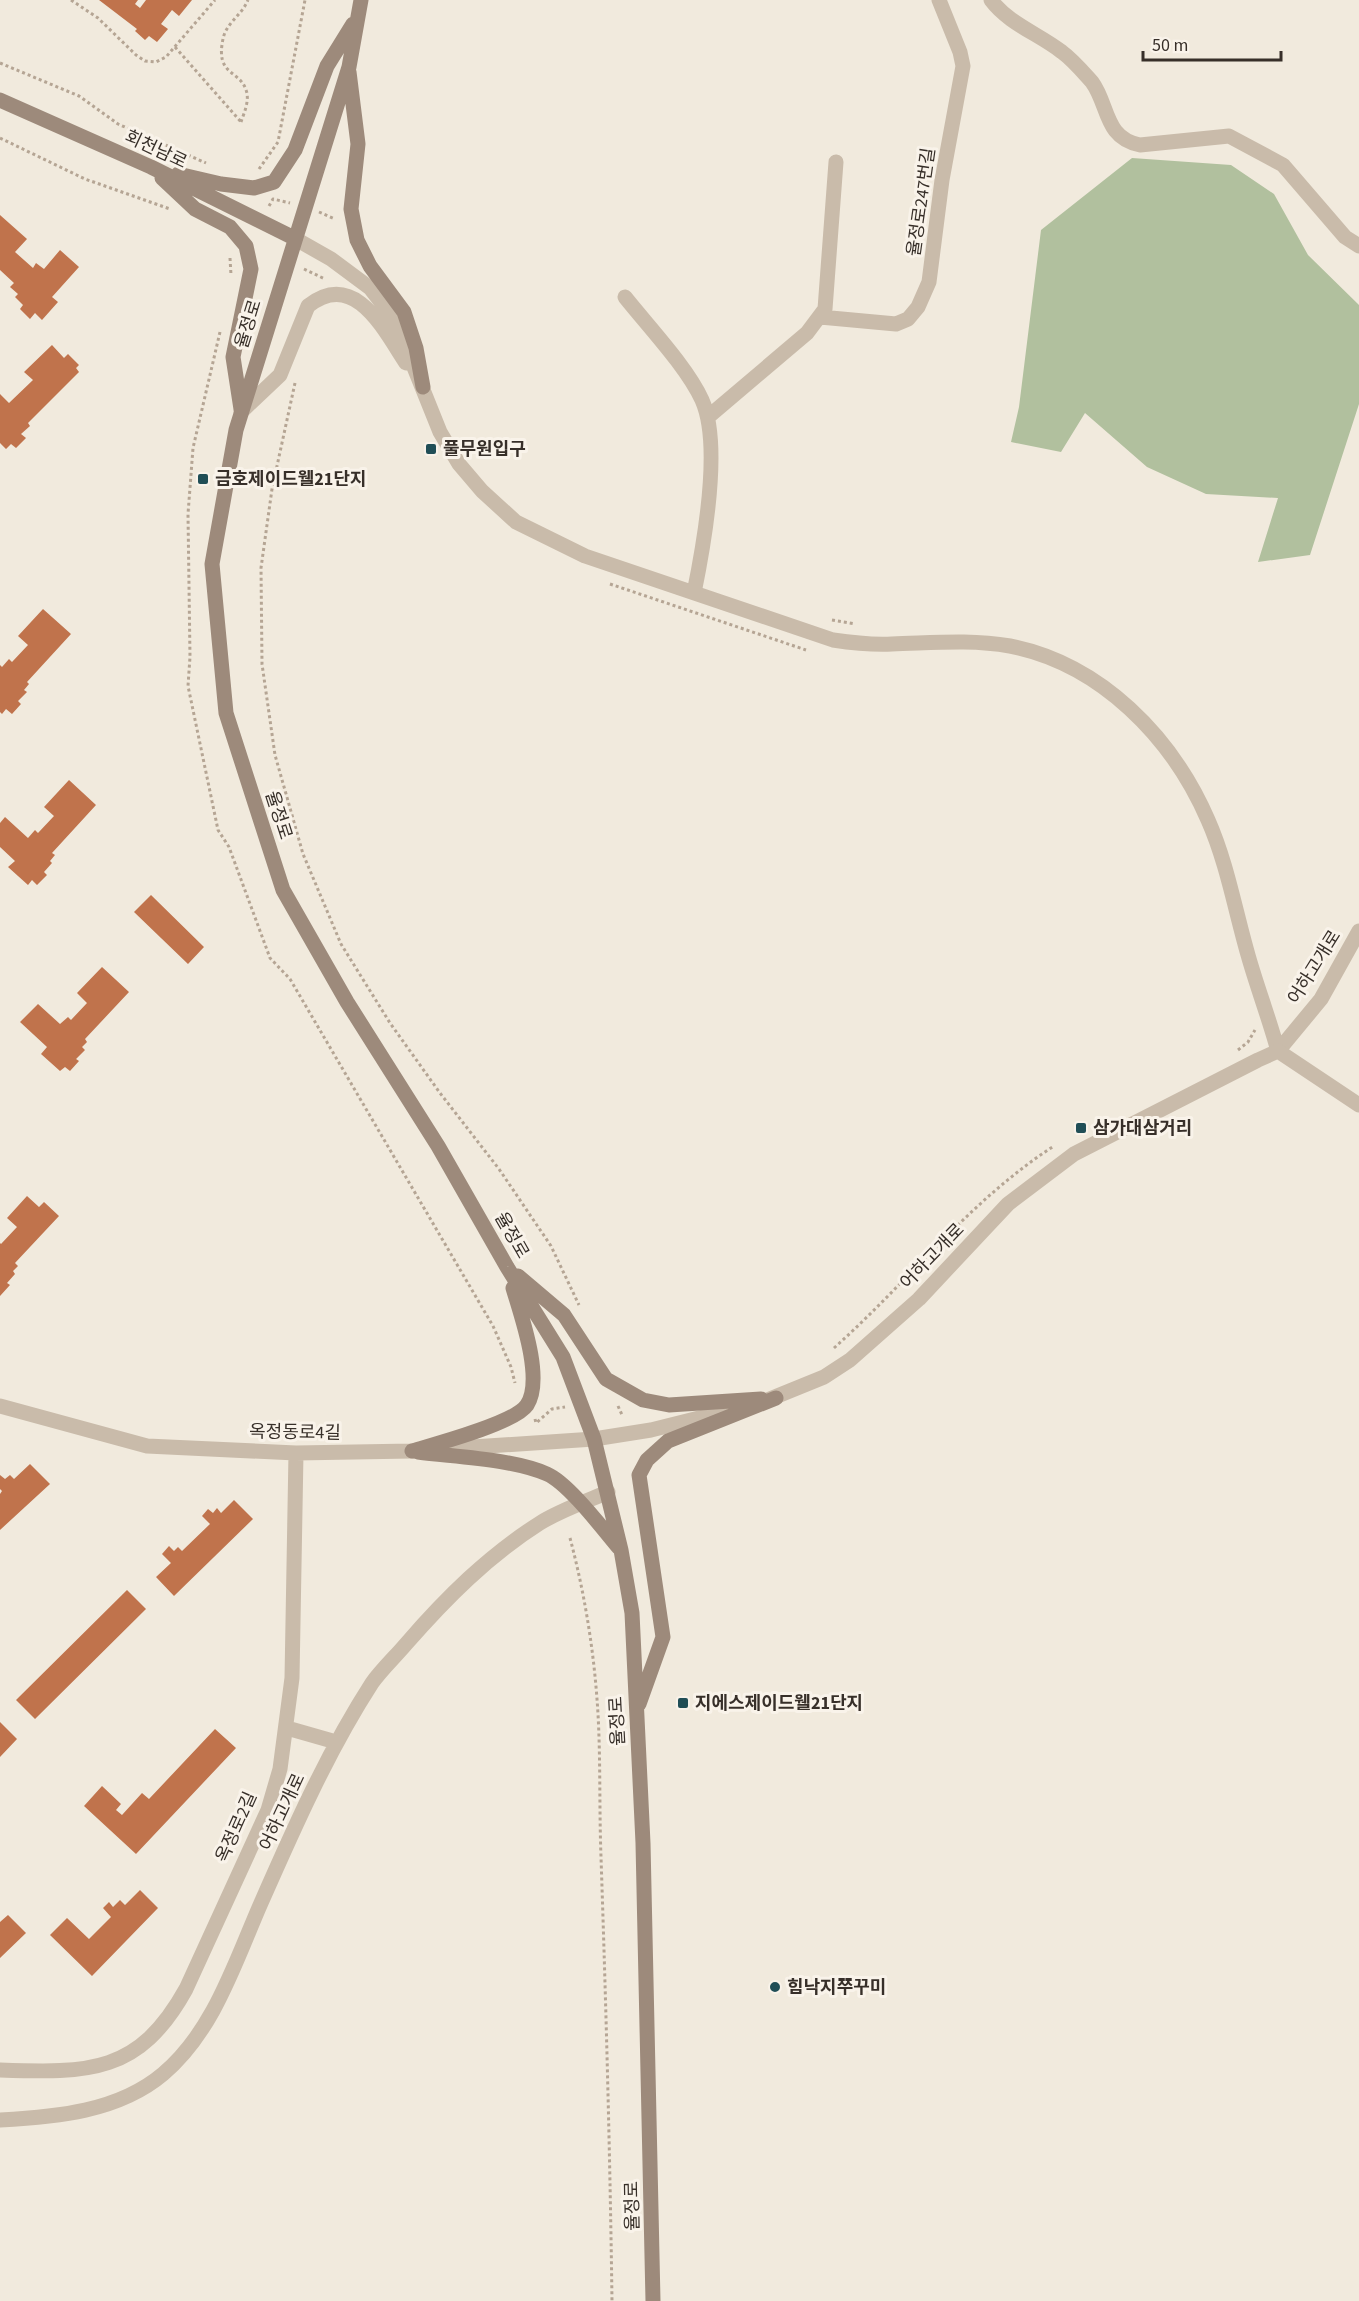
<svg xmlns="http://www.w3.org/2000/svg" width="1359" height="2301" viewBox="0 0 1359 2301" font-family="'Source Sans 3','Noto Sans KR',sans-serif">
	<rect width="100%" height="100%" fill="#f1eadd"/>
	<path fill="#b1c09e" d="M1132 158 1231 165 1274 194 1308 255 1359 305V404L1310 555 1258 562 1278 498 1206 494 1147 467 1085 413 1061 452 1011 442 1019 407 1041 230Z"/>
	<path fill="#c0734c" d="M99 0H138L135 4 140 8 146 0H192L179 16 172 10 161 24 168 29 157 42 149 36 145 40 135 31 137 29Z
		M0 215 27 239 15 252 33 268 36 263 44 269 60 250 79 267 52 297 58 302 42 320 35 313 30 319 20 309 23 305 15 297 18 294 10 287 14 283 0 270Z
		M52 345 64 358 68 354 79 365 76 368 79 372 28 423 30 426 21 434 26 438 16 448 11 444 6 449 0 443V394L9 403 33 380 24 372Z
		M43 609 71 634 27 682 29 684 24 690 27 692 18 701 21 704 12 714 6 709 2 714 0 712V665L2 667 9 659 12 662 28 645 18 636Z
		M69 780 96 805 52 853 55 855 50 861 52 863 44 872 47 875 37 885 32 880 28 885 8 867 15 861 0 847V823L5 817 28 838 35 830 38 833 54 816 44 807Z
		M151 895 204 947 188 964 134 912Z
		M102 967 129 992 85 1039 87 1042 82 1047 85 1050 76 1059 79 1061 70 1071 65 1067 60 1071 41 1054 47 1047 20 1022 38 1004 60 1024 68 1017 71 1020 87 1003 77 993Z
		M27 1196 39 1207 44 1202 59 1216 15 1263 18 1266 13 1271 15 1274 7 1283 10 1285 0 1296V1243L1 1244 17 1227 7 1218Z
		M30 1464 50 1484 0 1530V1494L2 1491 0 1489V1475L5 1479 10 1475 14 1479Z
		M234 1500 253 1519 174 1596 156 1577 171 1563 162 1554 169 1546 174 1551 178 1547 182 1551 210 1524 202 1516 208 1509 213 1513 217 1508 221 1513Z
		M127 1590 146 1609 35 1719 16 1700Z
		M0 1722 17 1739 0 1757Z
		M215 1729 236 1748 136 1854 84 1806 102 1786 121 1804 116 1810 122 1815 142 1793 149 1799Z
		M140 1890 158 1908 92 1976 50 1935 67 1918 89 1939 111 1917 103 1908 109 1902 113 1907 120 1900 125 1905Z
		M8 1915 26 1933 0 1958V1922Z"/>
	<g fill="none" stroke-linecap="round" stroke-linejoin="round">
		<path stroke="#b5a594" stroke-width="3" stroke-dasharray="3 3" stroke-linecap="butt" d="M71 0 98 18 136 55 145 61 156 62 166 57 215 0
			M175 47 241 122
			M0 63 79 96 118 124 206 163
			M241 122C244 113 250 100 246 90 240 70 215 76 223 39 226 23 242 15 248 0
			M0 138 85 179 170 209
			M259 169 278 142 305 0
			M269 206 273 199 290 203
			M319 212 335 219
			M230 258 231 275
			M304 269 325 279
			M220 332 193 448 188 514 190 657 188 686 218 830 229 847 270 958 290 979 493 1326 511 1367 515 1383
			M295 383 272 489 261 568 262 664 275 755 303 854 341 944 390 1023 440 1093 499 1169 551 1246 579 1305
			M610 584 806 650
			M832 620 855 624
			M1238 1050 1248 1042 1255 1030
			M834 1348C908 1282 970 1200 1054 1146
			M618 1406 622 1415
			M535 1419 536 1423 552 1409 565 1407
			M570 1538C584 1591 593 1645 597 1699 601 1751 599 1805 601 1857 606 2005 610 2153 612 2301"/>
		<path stroke="#c9bbaa" stroke-width="15" d="M991 0C1009 24 1039 34 1062 52 1073 60 1083 72 1092 82 1109 105 1104 138 1140 145L1229 136 1283 165 1345 237 1359 246
			M294 238 331 259 370 288 395 320 440 432 459 464 482 491 516 522 585 556 833 640C853 643 872 645 892 644 932 643 970 639 1010 646 1101 664 1172 737 1208 820 1227 863 1235 910 1248 955 1257 987 1269 1018 1278 1051
			M625 297C648 326 687 367 702 400 722 445 704 544 694 593
			M820 317 896 324 908 319 918 307 929 282 942 180 963 66 960 52 939 0
			M241 412 280 375 308 306C355 269 384 330 406 363
			M708 417 807 333 825 309 836 162
			M1278 1051 1321 999 1359 931
			M0 1406 147 1446 296 1453 412 1451 594 1439
			M287 1728 336 1742
			M0 2070C89 2073 139 2074 186 1989L268 1810 280 1769 292 1678 296 1453
			M0 2120C55 2117 118 2112 163 2074 214 2031 235 1962 261 1903 294 1828 328 1751 372 1683 382 1669 395 1657 406 1644 446 1598 488 1556 540 1523 561 1510 585 1502 608 1492"/>
		<path stroke="#c9bbaa" stroke-width="15" d="M765 1401 824 1377 850 1360 919 1299 1008 1204 1074 1154 1258 1060 1278 1051 1359 1105
			M594 1439 651 1430 739 1408"/>
		<path stroke="#9d8a7b" stroke-width="15" d="M361 0 349 67 236 430 212 564 226 713 283 890 347 1002 438 1146 507 1267 563 1357 594 1439 621 1550 632 1613 643 1843 653 2301
			M349 72 358 144 351 209 357 240 370 266 404 312 416 348 423 387
			M0 100 151 167 294 238
			M178 174 221 184 254 188 274 182 295 150 327 66 353 24
			M162 178 195 209 230 227 246 246 251 269 233 357 241 409
			M518 1276 564 1315 606 1379 643 1400 669 1405 761 1399
			M412 1451C436 1444 515 1423 527 1405 544 1379 521 1315 513 1288
			M418 1452C457 1457 513 1459 547 1474 568 1483 603 1529 619 1548
			M639 1704 663 1637 639 1475 647 1460 668 1441 776 1398"/>
	</g>
	<g fill="#204e56" stroke="#f9f3ea" stroke-width="2">
		<rect x="425" y="443" width="12" height="12" rx="3"/>
		<rect x="197" y="473" width="12" height="12" rx="3"/>
		<rect x="1075" y="1122" width="12" height="12" rx="3"/>
		<rect x="677" y="1697" width="12" height="12" rx="3"/>
		<circle cx="775" cy="1987" r="6"/>
	</g>
	<g text-anchor="middle" stroke-width="6" stroke-linejoin="round" paint-order="stroke">
		<g font-size="18" fill="#372f29" stroke="#f9f3ea">
			<text transform="translate(156 149) rotate(25)" y="6">회천남로</text>
			<text transform="translate(921 202) rotate(-82)" y="6">율정로247번길</text>
			<text transform="translate(248 324) rotate(-73)" y="6">율정로</text>
			<text transform="translate(279 815) rotate(72)" y="6">율정로</text>
			<text transform="translate(1314 967) rotate(-58)" y="6">어하고개로</text>
			<text transform="translate(512 1235) rotate(60)" y="6">율정로</text>
			<text transform="translate(932 1256) rotate(-46)" y="6">어하고개로</text>
			<text transform="translate(295 1432) rotate(1)" y="6">옥정동로4길</text>
			<text transform="translate(617 1721) rotate(-93)" y="6">율정로</text>
			<text transform="translate(282 1812) rotate(-65)" y="6">어하고개로</text>
			<text transform="translate(236 1827) rotate(-66)" y="6">옥정로2길</text>
			<text transform="translate(632 2206) rotate(-91)" y="6">율정로</text>
		</g>
		<g font-size="18" font-weight="bold" fill="#372f29" stroke="#f9f3ea" text-anchor="start">
			<text x="443" y="455">풀무원입구</text>
			<text x="215" y="485">금호제이드웰21단지</text>
			<text x="1093" y="1134">삼가대삼거리</text>
			<text x="695" y="1709">지에스제이드웰21단지</text>
			<text x="787" y="1993">힘낙지쭈꾸미</text>
		</g>
	</g>
	<path d="M1143 51v9h138v-9" fill="none" stroke="#372f29" stroke-width="3"/>
	<text x="1152" y="51" font-size="18" fill="#372f29" stroke="#f9f3ea" stroke-width="4.5" paint-order="stroke">50 m</text>
</svg>
